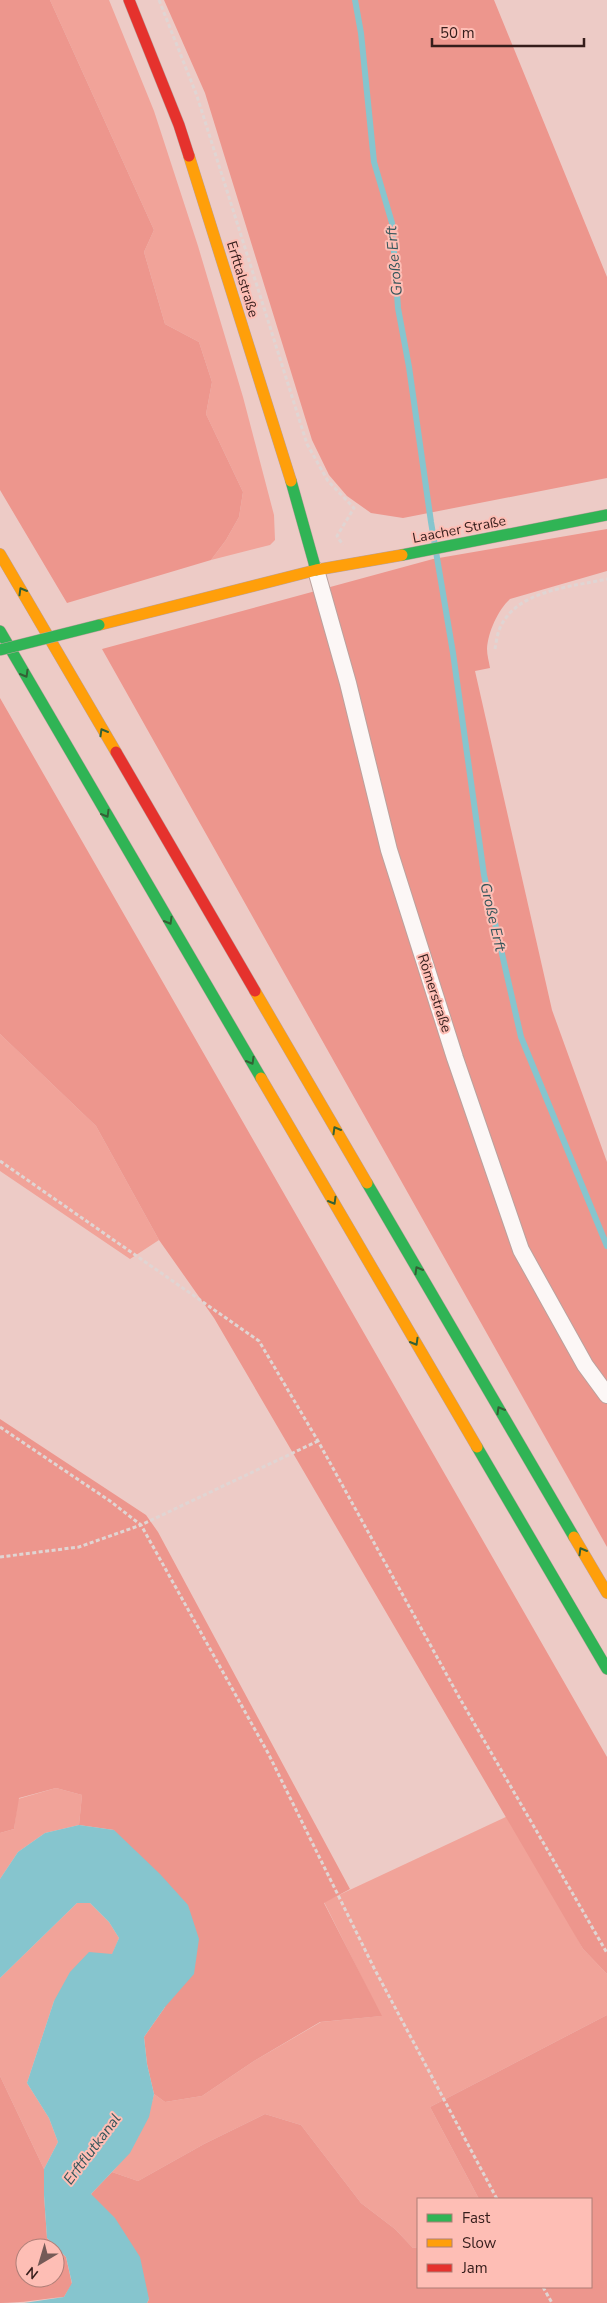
<svg xmlns="http://www.w3.org/2000/svg" width="607" height="2303" viewBox="0 0 607 2303" font-family="'Nunito Sans',sans-serif">
	<rect width="100%" height="100%" fill="#edcbc6"/>
	<path fill="#f1a399" d="M50 0H109L154 111 198 246 243 397 274 515 275 540 270 545 211 560 226 540 239 517 243 492 206 414 212 382 199 342 165 324 144 252 154 230Z
		M0 1034 96 1126 159 1240 130 1259 0 1171Z
		M56 1788 82 1795 79 1825 45 1833 18 1852 0 1879V1833L14 1829 18 1799Z
		M510 1815 583 1949 607 1974V2015L430 2107 479 2199H418V2247L413 2248 395 2229 361 2203 301 2125 265 2114 204 2144 138 2181 112 2172C134 2149 146 2126 154 2094L165 2102 202 2096 254 2061 321 2022 381 2016 324 1902Z
		M77 1903H90L109 1922 119 1938 112 1955 54 2001 27 2083 49 2118 58 2142 44 2169 0 2076V1978Z"/>
	<path fill="#ed968d" fill-rule="evenodd" d="M0 0H50L154 230 144 252 165 324 199 342 212 382 206 414 243 492 239 517 226 540 211 560 67 603 0 490Z
		M164 0H494L607 277V478L403 518 371 513 347 496 329 475 312 440 205 93Z
		M607 529V571L510 599C498 610 488 632 487 649 487 655 489 662 490 668L475 671 552 1010 607 1162V1547L102 649 433 559Z
		M0 698 607 1757V1974L583 1949 214 1318 159 1240 96 1126 0 1034Z
		M0 1419 146 1515 158 1532 350 1889 324 1903 382 2016 320 2022 254 2061 202 2096 165 2102 154 2094 147 2064 144 2037 165 2007 114 1830 79 1825 82 1795 56 1788 19 1798 14 1829 0 1833Z
		M607 2015V2303H147L149 2299 91 2194 112 2172 138 2181 204 2144 265 2114 301 2125 361 2203 395 2229 413 2248 418 2247V2287H591V2199H479L430 2107Z
		M0 2076 44 2169V2195L47 2238 66 2257 72 2284 64 2297C42 2299 22 2303 0 2303ZM25 2248H55V2278H25Z"/>
	<path fill="#86c5ce" d="M79 1825 114 1830 160 1874 188 1905 199 1939 194 1974 165 2007 144 2037 147 2064 154 2094 149 2117 130 2153 91 2194 115 2218 140 2257 149 2299 147 2303H24L64 2297 72 2283 66 2257 47 2238 44 2195V2169L58 2142 49 2118 27 2083 54 2001 70 1972 89 1952 112 1954 119 1938 109 1922 90 1903H77L0 1978V1879L18 1852 45 1833Z"/>
	<g fill="none" stroke-linecap="round" stroke-linejoin="round">
		<path stroke="#86c5ce" stroke-width="6" d="M355 0 361 33 374 162 392 223 398 308 409 367 431 522 453 653 484 875 521 1037 607 1246"/>
		<defs>
			<path id="street" d="M316 570 348 683 389 850 455 1058 521 1250 585 1365 607 1395"/>
			<path id="fast" d="M291 481 316 570
				M402 555 607 515
				M0 631 261 1078
				M367 1183 574 1537
				M477 1447 607 1669"/>
			<path id="slow" d="M189 156 291 481
				M0 554 116 752
				M99 625 316 570 402 555
				M255 991 367 1183
				M261 1078 477 1447
				M574 1537 607 1593"/>
			<path id="jam" d="M129 0 179 125 189 156
				M116 752 255 991"/>
		</defs>
		<use href="#street" stroke="#bba19d" stroke-width="18"/>
		<use href="#fast" stroke="#bba19d" stroke-width="12"/>
		<use href="#slow" stroke="#bba19d" stroke-width="12"/>
		<use href="#jam" stroke="#bba19d" stroke-width="12"/>
		<path stroke="#e0d5d3" stroke-width="3" stroke-dasharray="4 2.5" stroke-linecap="butt" d="M159 0 197 96 307 444 328 481 354 508 337 536 343 545
			M495 649C496 643 497 636 499 630 515 590 571 587 607 579
			M0 1161 259 1341 318 1441 459 1697 607 1953
			M0 1427 110 1501 141 1525 318 1441
			M0 1557 79 1547 141 1525 268 1753 374 1968 497 2199
			M543 2287 552 2303"/>
		<use href="#street" stroke="#fcf7f6" stroke-width="16"/>
		<use href="#fast" stroke="#30b455" stroke-width="11"/>
		<use href="#slow" stroke="#ff9f0a" stroke-width="11"/>
		<use href="#jam" stroke="#e5322d" stroke-width="11"/>
		<defs>
			<path id="fast-bridge" d="M0 650 99 625"/>
		</defs>
		<use href="#fast-bridge" stroke="#bba19d" stroke-width="12" stroke-linecap="butt"/>
		<use href="#fast-bridge" stroke="#30b455" stroke-width="11"/>
	</g>
	<defs><path id="oneway-chevron" d="M-2-3.5L2.5 0L-2 3.5" fill="none" stroke-width="1.6" stroke-linecap="round" stroke-linejoin="round" transform="scale(1.25)"/></defs>
	<g stroke="#336135">
		<use href="#oneway-chevron" transform="translate(22 591) rotate(-120)"/>
		<use href="#oneway-chevron" transform="translate(25 674) rotate(60)"/>
		<use href="#oneway-chevron" transform="translate(103 732) rotate(-120)"/>
		<use href="#oneway-chevron" transform="translate(106 814) rotate(60)"/>
		<use href="#oneway-chevron" transform="translate(169 921) rotate(60)"/>
		<use href="#oneway-chevron" transform="translate(251 1061) rotate(60)"/>
		<use href="#oneway-chevron" transform="translate(336 1130) rotate(-120)"/>
		<use href="#oneway-chevron" transform="translate(333 1201) rotate(60)"/>
		<use href="#oneway-chevron" transform="translate(418 1270) rotate(-120)"/>
		<use href="#oneway-chevron" transform="translate(415 1342) rotate(60)"/>
		<use href="#oneway-chevron" transform="translate(500 1410) rotate(-120)"/>
		<use href="#oneway-chevron" transform="translate(582 1551) rotate(-120)"/>
	</g>
	<g text-anchor="middle" stroke-width="4" stroke-linejoin="round" paint-order="stroke">
		<g font-size="14" fill="#351d1b" stroke="#febeb5">
			<text transform="translate(243 279) rotate(73)" y="5">Erfttalstraße</text>
			<text transform="translate(459 529) rotate(-11)" y="5">Laacher Straße</text>
			<text transform="translate(435 993) rotate(72)" y="5">Römerstraße</text>
		</g>
		<g font-size="15" font-style="italic" fill="#36565b" stroke="#febeb5">
			<text transform="translate(394 261) rotate(-95)" y="5">Große Erft</text>
			<text transform="translate(493 917) rotate(77)" y="5">Große Erft</text>
			<text transform="translate(92 2149) rotate(-53)" y="5">Erftflutkanal</text>
		</g>
	</g>
	<rect x="417" y="2198" width="175" height="90" fill="#febeb5" stroke="#ae7e77"/>
	<rect x="427" y="2214" width="25" height="8" fill="#30b455" stroke="#ae7e77"/>
	<text x="462" y="2223" font-size="15" fill="#351d1b">Fast</text>
	<rect x="427" y="2239" width="25" height="8" fill="#ff9f0a" stroke="#ae7e77"/>
	<text x="462" y="2248" font-size="15" fill="#351d1b">Slow</text>
	<rect x="427" y="2264" width="25" height="8" fill="#e5322d" stroke="#ae7e77"/>
	<text x="462" y="2273" font-size="15" fill="#351d1b">Jam</text>
	<g transform="translate(40 2263) rotate(218)"><circle r="24" fill="#febeb5" stroke="#ae7e77"/>
	<path d="M0-4L9 19L0 12L-9 19Z" fill="#755a57"/>
	<text y="-8" font-size="14" font-weight="bold" text-anchor="middle" fill="#351d1b">N</text>
	</g>
	<path d="M432 38v8h152v-8" fill="none" stroke="#351d1b" stroke-width="2.5"/>
	<text x="440" y="38" font-size="15" fill="#351d1b" stroke="#febeb5" stroke-width="4" paint-order="stroke">50 m</text>
</svg>
